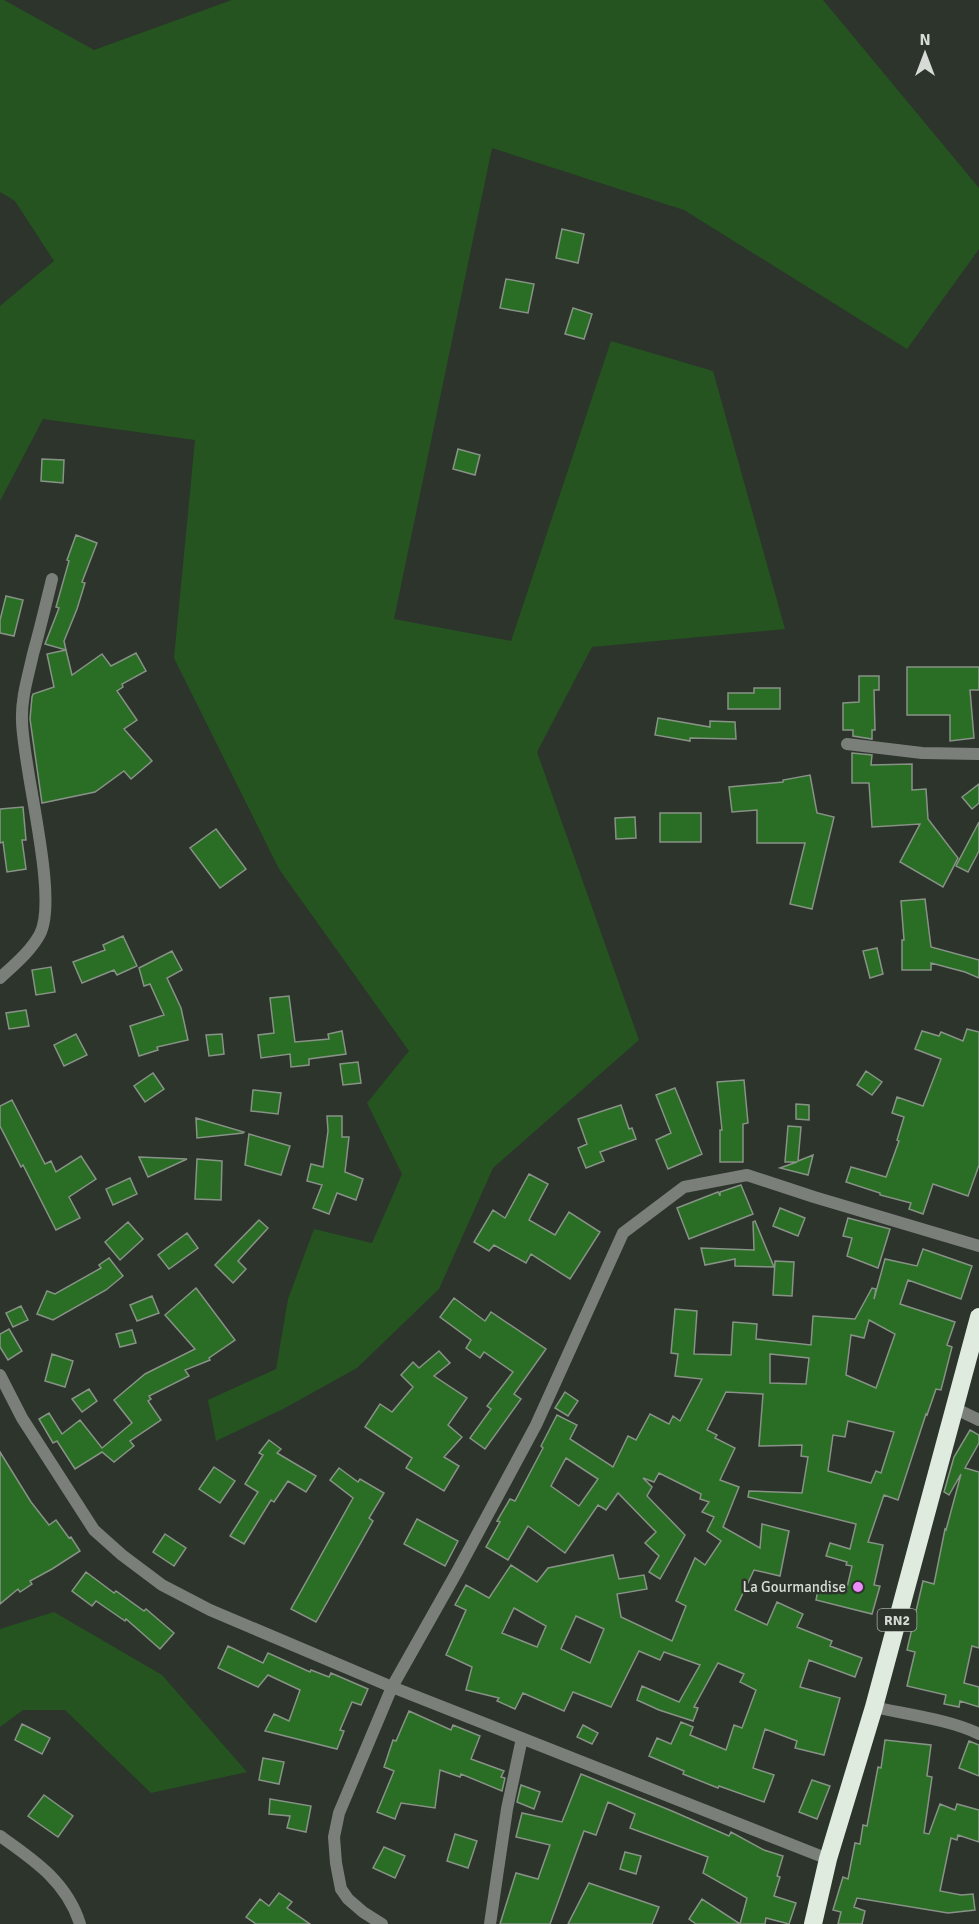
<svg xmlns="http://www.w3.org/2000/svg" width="979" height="1924" viewBox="0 0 979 1924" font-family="Signika,sans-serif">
	<rect width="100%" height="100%" fill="#2c342b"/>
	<path fill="#255421" d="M0 0H4L94 50 232 0H823L979 188V249L907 349 684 210 492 148 394 619 511 641 611 341 713 371 785 629 592 647 537 752 639 1040 493 1168 439 1289 357 1368 283 1409 216 1441 208 1400 276 1369 288 1299 314 1229 372 1243 402 1174 367 1103 409 1051 279 869 174 658 195 440 43 419 0 501V306L54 261 15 201 0 192Z
		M54 1612 162 1675 247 1772 151 1793 65 1710H23L0 1727V1629Z"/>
	<path fill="#296e24" stroke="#889287" stroke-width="1.5" fill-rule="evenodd" d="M562 229 584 234 578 263 556 258Z
		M506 279 534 284 528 313 500 308Z
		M573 308 592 314 584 339 565 334Z
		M458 449 480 455 475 475 453 469Z
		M42 459 64 460 63 483 41 481Z
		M76 535 97 543 82 582 85 583 77 609 64 641 66 650 45 644 59 608 56 607 69 561 67 560Z
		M6 596 23 600 14 636 0 633V620Z
		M66 650 72 675 102 654 111 666 136 653 146 671 122 684 123 687 117 691 137 720 124 729 152 761 131 779 124 771 95 792 42 803 30 719 32 697 33 694 54 687 47 654Z
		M907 667H979V690H970L974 738 950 741V715H907Z
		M859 676H879V690H874L875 730H872V739L853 736V730H843V703L859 702Z
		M754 688H780V709H728V693H754Z
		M658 718 710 727V721L735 722 736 739 690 738V741L655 735Z
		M852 753 872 755 871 765 912 764V790L926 789 928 819 958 858 943 887 900 862 920 824 872 827 869 783H852Z
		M810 775 817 813 834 817 812 909 790 904 805 843H757V810L732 812 729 787 783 782V780Z
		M979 784V803L972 809 962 797Z
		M23 807 26 840H22L26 869 7 872 3 842 0 843V809Z
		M660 813H701V842H660Z
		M635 817 636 838 616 839 615 818Z
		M979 822V851L968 872 956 866Z
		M216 829 246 869 220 888 190 848Z
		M925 899 931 947 979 960V978L965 972 931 963V970H902V940H904L901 901Z
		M123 936 137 966 117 975 114 970 82 983 73 962 105 950 103 945Z
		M877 948 883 974 870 978 863 951Z
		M172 951 182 970 167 978 181 1008 188 1040 157 1047 158 1050 139 1056 130 1026 164 1015 150 984 144 986 139 968Z
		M51 967 55 992 36 995 32 970Z
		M289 996 295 1042 329 1039 328 1034 342 1031 346 1054 309 1059V1065L291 1067 290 1054 261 1058 258 1035 274 1033 270 998Z
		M26 1010 29 1026 9 1029 6 1013Z
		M967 1029 979 1032V1165L968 1196 933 1184 923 1214 909 1209 911 1203 880 1195V1193L846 1182 851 1167 886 1177 899 1141 897 1140 904 1117 892 1113 897 1097 923 1106 941 1059 915 1049 922 1031 939 1036 941 1032 963 1041Z
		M76 1034 87 1055 64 1066 54 1045Z
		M222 1034 224 1054 209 1056 206 1035Z
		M358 1062 361 1083 343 1085 340 1064Z
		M866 1071 882 1082 872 1095 857 1085Z
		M153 1073 164 1089 145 1102 134 1086Z
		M744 1080 748 1123 743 1124V1162H720V1130H722L717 1082Z
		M675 1088 702 1154 668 1169 656 1140 671 1133 656 1095Z
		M253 1090 281 1093 278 1114 251 1111Z
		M12 1100 45 1164 51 1161 56 1172 81 1156 96 1179 69 1197 80 1218 56 1230 23 1165 21 1167 0 1126V1106Z
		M796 1104 809 1105V1120L796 1119Z
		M621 1105 629 1129 632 1128 636 1139 600 1152 604 1161 586 1168 578 1148 587 1144 578 1119Z
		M327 1116H342V1137H349L345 1172 363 1179 356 1200 337 1193 329 1214 313 1208 322 1185 307 1181 311 1164 323 1167 328 1131Z
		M196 1118 244 1132 243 1133 197 1138Z
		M788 1126 801 1127 798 1161 813 1155 808 1175 780 1168 797 1162H785Z
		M249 1134 290 1146 281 1175 245 1165Z
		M139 1157 187 1159 148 1177Z
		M197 1159 222 1161 221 1200 195 1199Z
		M529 1174 548 1184 529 1220 555 1235 569 1212 600 1232 570 1279 531 1254 526 1263 494 1245 489 1251 474 1242 493 1210 505 1218Z
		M130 1178 137 1194 113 1205 106 1189Z
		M741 1185 753 1214 689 1239 677 1208 718 1192 720 1196V1192Z
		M780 1208 805 1218 798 1236 773 1226Z
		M848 1218 890 1229 878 1268 847 1256 852 1238 843 1236Z
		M259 1220 268 1228 238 1261 246 1269 233 1283 215 1265Z
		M755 1221 774 1267 735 1266V1259L705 1265 701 1248 754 1250 753 1222Z
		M128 1222 143 1239 120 1260 105 1242Z
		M187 1233 198 1248 169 1269 158 1255Z
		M923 1249 972 1266 961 1299 908 1280 900 1304 955 1322 947 1345 952 1347 941 1390 936 1389 927 1415 926 1414 898 1500 884 1495 868 1542 883 1545 874 1585 880 1586 872 1614 816 1600 819 1585 846 1592 852 1566 846 1565 847 1562 826 1556 830 1543 850 1549 856 1524 748 1497 749 1491 802 1493 808 1457 801 1456 802 1445 759 1446 763 1394 726 1392 707 1430 717 1435 715 1438 735 1448 720 1480 739 1487 723 1527 760 1548 762 1524 789 1531 780 1576 754 1570 735 1610 767 1625 777 1602 803 1614 797 1627 832 1641 830 1646 862 1658 855 1677 809 1660 800 1687 840 1698 824 1755 795 1748 797 1741 765 1729 753 1768 774 1775 764 1802 719 1786 718 1788 683 1774 684 1771 649 1756 657 1738 671 1744 681 1722 693 1727 690 1735 726 1750 734 1725 742 1728 756 1690 740 1682 744 1674 718 1663 694 1707 698 1708 693 1721 659 1710 637 1700 642 1686 679 1702 700 1665 664 1652 660 1660 639 1651 611 1707 573 1692 564 1711 523 1693 515 1709 497 1701 499 1698 466 1690 472 1667 446 1655 466 1610 455 1605 466 1585 489 1598 511 1565 537 1582 548 1568 613 1555 619 1579 644 1575 647 1589 617 1594 621 1617 672 1641 686 1606 676 1601 695 1558 705 1565 721 1541 707 1531 714 1517 702 1512 709 1502 700 1499 701 1494 659 1473 654 1482 643 1478 652 1487 647 1496 685 1535 660 1579 649 1572 659 1556 645 1543 656 1532 618 1493 606 1510 598 1505 565 1553 528 1526 508 1560 486 1547 500 1522 497 1521 510 1499 515 1501 543 1448 541 1446 557 1415 577 1425 570 1439 613 1467 628 1436 636 1440 650 1414 669 1424 673 1416 680 1421 702 1379 675 1376 678 1354 671 1353 675 1309 697 1311 694 1354 731 1355 733 1322 757 1324 756 1339 811 1345 813 1316 855 1319 872 1288 876 1289 874 1299 885 1259 917 1266ZM869 1320 895 1334 876 1388 846 1375 851 1335 864 1338ZM770 1354 809 1358 806 1384 770 1383ZM848 1421 894 1432 881 1473 876 1471 871 1483 828 1471 833 1435 845 1437ZM566 1458 598 1479 579 1506 551 1486ZM514 1608 546 1626 537 1647 502 1633ZM576 1616 604 1629 590 1663 561 1649Z
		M109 1258 123 1276 106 1290 53 1320 37 1314 47 1291 55 1294 101 1268 99 1265Z
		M775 1261 794 1262 792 1296 773 1295Z
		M196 1288 235 1340 209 1358 210 1360 185 1370 189 1376 149 1396 151 1399 148 1401 161 1420 130 1441 134 1446 114 1462 102 1452 75 1469 57 1441 53 1443 39 1419 49 1413 62 1434 80 1420 102 1448 132 1423 114 1400 145 1374 195 1349 165 1315Z
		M152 1296 159 1313 137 1321 130 1305Z
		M454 1298 485 1321 491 1312 546 1349 514 1394 521 1399 485 1449 470 1438 491 1409 487 1406 513 1372 484 1352 480 1358 466 1348 471 1340 440 1317Z
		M21 1306 28 1320 13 1327 6 1313Z
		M9 1329 22 1351 8 1360 0 1347V1334Z
		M132 1330 136 1343 120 1347 116 1334Z
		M439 1351 450 1363 434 1376 467 1398 448 1425 462 1437 444 1457 459 1466 444 1491 406 1468 412 1458 365 1427 380 1404 392 1412 413 1387 401 1375 413 1362 419 1368Z
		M52 1354 73 1361 65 1387 45 1381Z
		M89 1389 97 1401 82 1412 72 1399Z
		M565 1392 578 1401 568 1416 555 1408Z
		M970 1430 979 1435V1443L965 1468 979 1472V1648L972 1646 964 1683 979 1687V1707L960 1701 959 1707 944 1704 946 1695 907 1686 915 1652 907 1650 923 1581 934 1584 945 1529 946 1530 961 1474 949 1495 944 1492 954 1457Z
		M269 1440 281 1449 277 1453 316 1476 306 1492 288 1481 274 1502 271 1500 244 1544 230 1536 258 1492 245 1484 263 1455 259 1453Z
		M0 1452 31 1502 49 1525 56 1520 69 1538 71 1537 80 1551 52 1569 30 1581 32 1584 20 1592 18 1589 0 1604Z
		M214 1467 235 1481 220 1503 199 1489Z
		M339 1468 358 1482 360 1479 384 1493 369 1518 373 1521 316 1622 291 1609 353 1498 330 1480Z
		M417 1519 458 1541 445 1566 404 1544Z
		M165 1534 186 1548 174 1566 153 1552Z
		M86 1572 114 1593 116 1591 144 1611 146 1609 174 1633 160 1649 126 1619 125 1621 96 1601 92 1606 72 1591Z
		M228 1646 263 1663 268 1653 310 1672 311 1670 329 1677 331 1673 368 1689 361 1705 352 1702 340 1730 344 1731 337 1749 265 1731 274 1714 289 1721 300 1690 268 1675 258 1687 218 1668Z
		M409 1711 451 1730 453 1725 480 1736 471 1759 504 1771 501 1777 505 1778 502 1791 461 1774 460 1777 440 1770 435 1808 401 1803 395 1819 377 1812 394 1771 384 1767 393 1740 396 1741Z
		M22 1724 50 1738 42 1754 15 1740Z
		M583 1725 598 1733 592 1744 577 1737Z
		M885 1740 931 1745 927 1776 932 1777 924 1833 929 1834 940 1804 955 1810 957 1804 979 1810V1842L958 1835 957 1840 951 1838 940 1891 961 1895 973 1894 975 1910 948 1913 857 1898 854 1907 865 1911 862 1924H838L841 1912 833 1910 843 1877 848 1879 855 1843 860 1844 863 1825 867 1826 878 1767 881 1768Z
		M969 1741 979 1745V1776L959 1768Z
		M263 1758 284 1762 279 1784 259 1780Z
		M581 1774 672 1811 729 1836 731 1832 764 1850 783 1856 777 1876 780 1877 774 1896 796 1903 789 1924 766 1918 765 1924H696L689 1919 702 1899 740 1924 747 1898 703 1873 708 1857 630 1828 635 1814 608 1802 596 1835 584 1831 550 1924H500L516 1873 538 1879 550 1845 516 1837 522 1813 562 1822Z
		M812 1780 830 1786 817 1819 799 1812Z
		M521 1785 540 1792 534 1809 517 1802Z
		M44 1795 73 1816 58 1837 28 1816Z
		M270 1799 311 1806 306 1832 287 1828 290 1816 269 1814Z
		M455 1834 477 1841 468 1868 447 1861Z
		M384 1847 405 1856 395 1878 373 1868Z
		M625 1852 641 1856 636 1874 620 1869Z
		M589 1883 659 1907 652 1924H568Z
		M279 1893 292 1902 287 1908 310 1924H256L246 1917 260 1899 269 1906Z"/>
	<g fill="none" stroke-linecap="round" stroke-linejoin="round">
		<path stroke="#7a7f7a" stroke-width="12" d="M847 744 922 753 979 754
			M0 978C14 965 31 951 40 934 59 897 23 770 22 721 21 698 28 677 33 654 40 629 46 604 52 579
			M0 1375 22 1418 94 1530 122 1555 162 1585 210 1610 392 1687 828 1859
			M954 1408 979 1420
			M874 1707C905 1714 952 1720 979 1734
			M0 1836C34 1860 67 1882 80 1924
			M382 1924 363 1912 348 1899 341 1889 336 1863 334 1837 339 1813 392 1687 458 1570 536 1425 623 1233 684 1187 747 1175 814 1197 979 1246
			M490 1924 507 1809 522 1738"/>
		<path stroke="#e0ebdf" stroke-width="18" d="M813 1924 828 1859 874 1707 979 1317"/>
	</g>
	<circle fill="#ec8cfa" stroke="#2c342b" stroke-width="2" cx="858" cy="1587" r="6"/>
	<g text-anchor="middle" stroke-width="5" stroke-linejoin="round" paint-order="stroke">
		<rect fill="#2c342b" stroke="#a3aaa2" stroke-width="1.5" x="877.5" y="1609" width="39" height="22" rx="4.5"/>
		<g font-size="14" font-weight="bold" fill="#d6dcd5">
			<text x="897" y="1625">RN2</text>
		</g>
		<g font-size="15" fill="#d6dcd5" stroke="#2c342b" text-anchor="end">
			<text x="846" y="1592">La Gourmandise</text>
		</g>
	</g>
	<g transform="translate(925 54)" stroke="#2c342b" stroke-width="4.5" paint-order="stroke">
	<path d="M0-4.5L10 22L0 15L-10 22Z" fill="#d6dcd5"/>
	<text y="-9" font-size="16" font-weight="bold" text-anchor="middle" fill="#d6dcd5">N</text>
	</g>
</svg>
